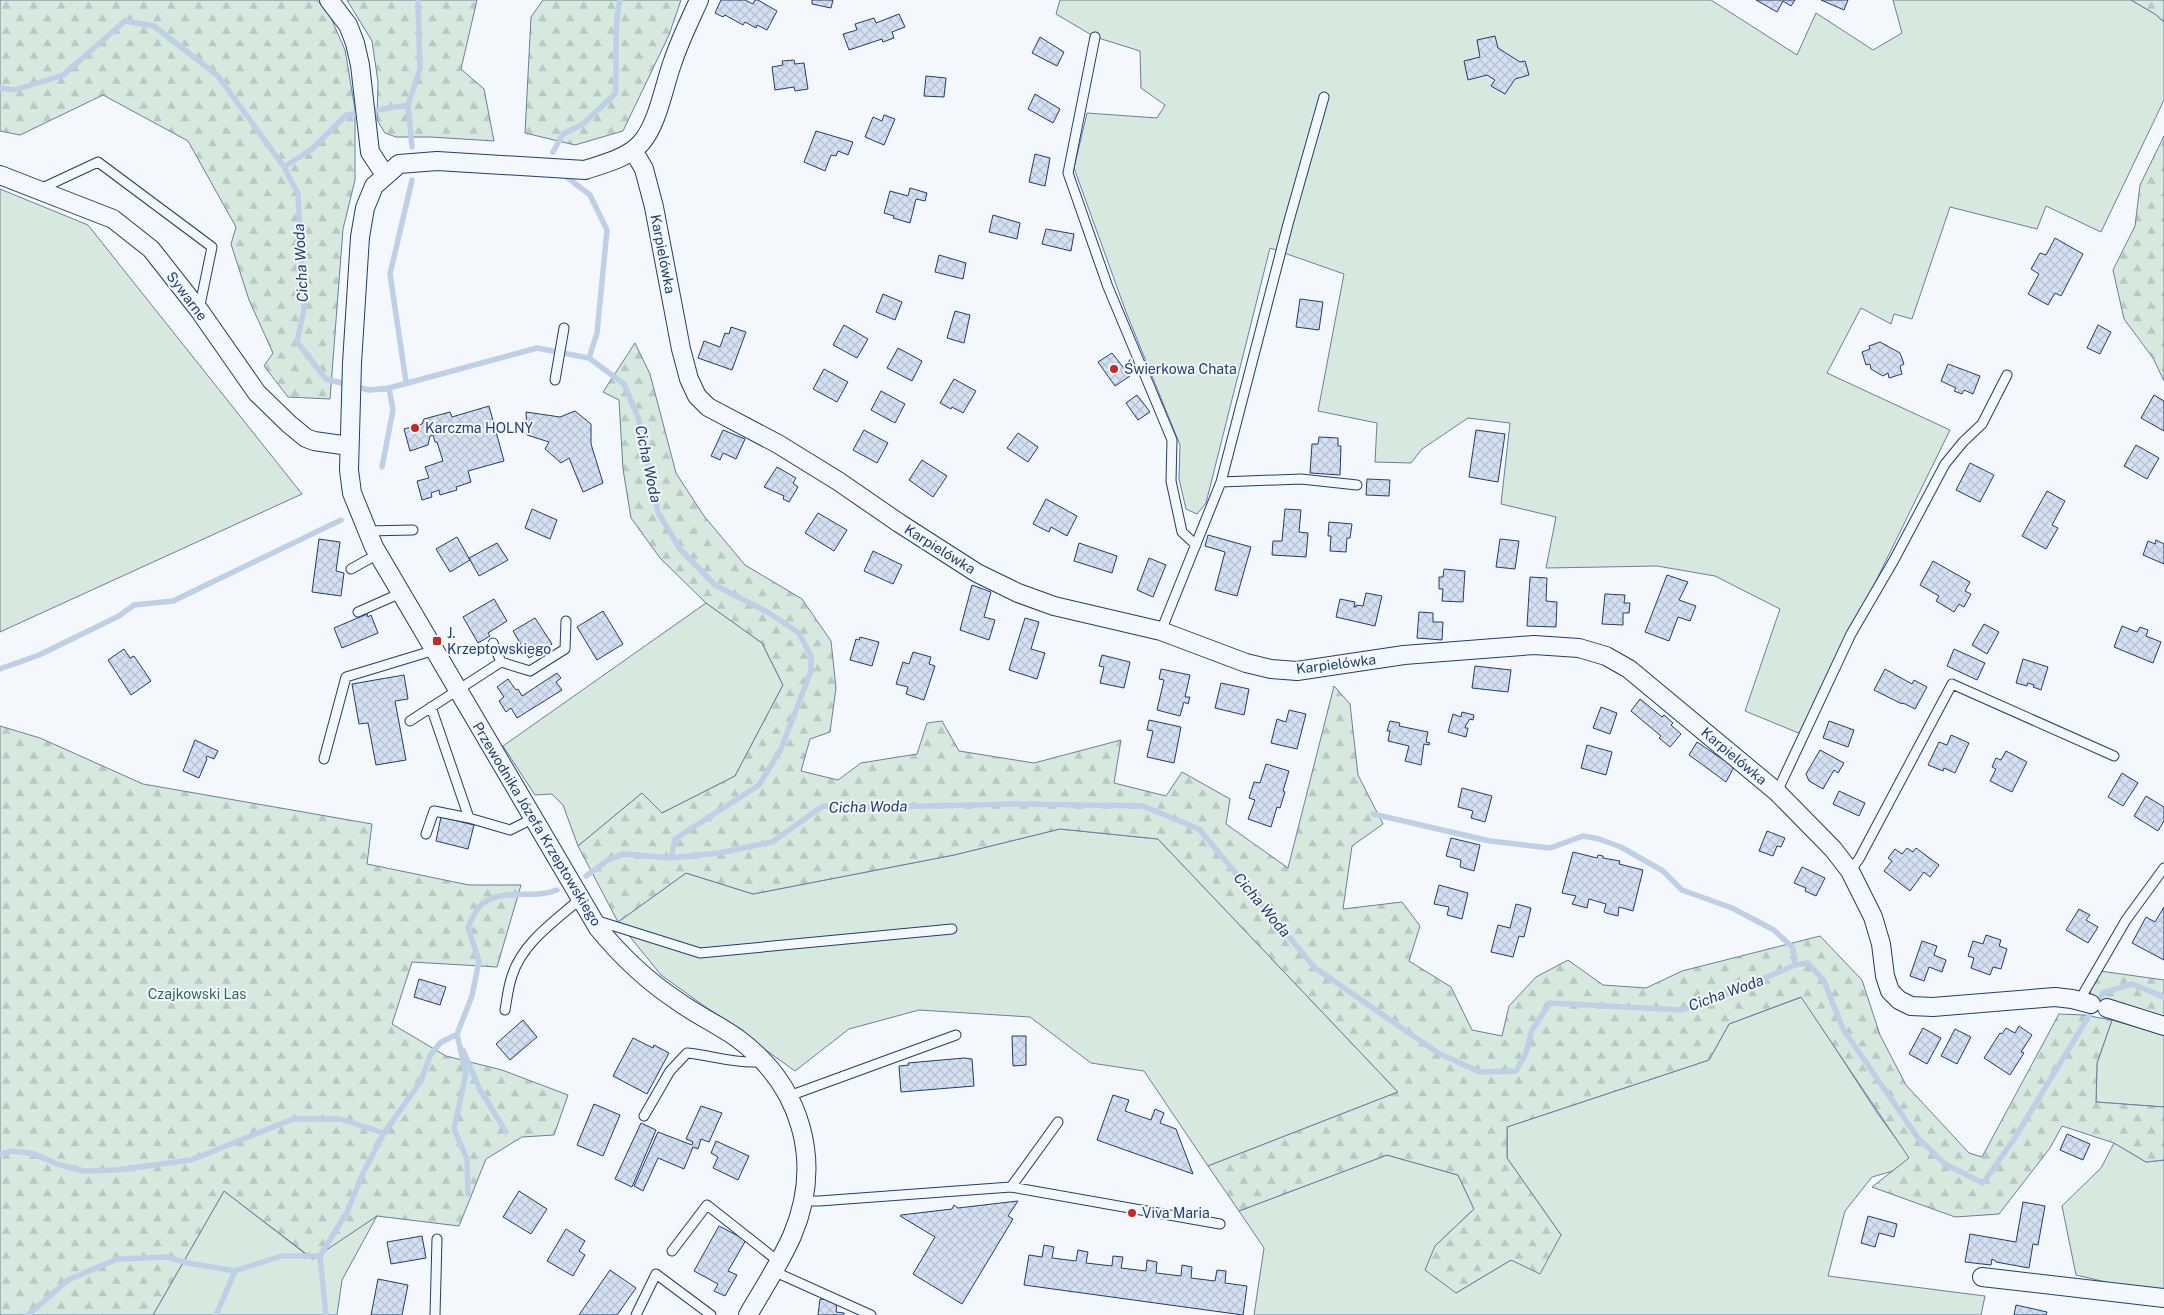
<svg xmlns="http://www.w3.org/2000/svg" width="2164" height="1315" viewBox="0 0 2164 1315" font-family="'Public Sans',sans-serif">
	<defs>
		<pattern id="forest-firs" width="22" height="20" patternUnits="userSpaceOnUse" patternTransform="scale(1.25)"><rect width="22" height="20" fill="#d7e8df"/><path d="M5 1l3.5 6h-7zM16 11l3.5 6h-7z" fill="#b8c8c3"/></pattern>
		<pattern id="building-cross-hatch" width="8" height="8" patternUnits="userSpaceOnUse" patternTransform="scale(1.25)"><rect width="8" height="8" fill="#d5e0f0"/><path d="M0 0l8 8M0 8l8-8" fill="none" stroke="#b6c1d1"/></pattern>
	</defs>
	<rect width="100%" height="100%" fill="#f4f7fb"/>
	<path fill="#d7e8df" stroke="#687fa3" d="M1060 0H1711L1797 55 1816 13 1873 50 1902 33 1893 0H2131L2155 14 2164 22V100L2101 232 2046 206 2037 229 1950 207 1912 319 1894 314 1891 324 1861 308 1827 373 1950 430 1801 734 1745 711 1780 609 1715 576 1657 566 1546 568 1556 517 1501 504 1510 423 1468 418 1422 449 1411 463 1375 462 1377 423 1318 411 1344 274 1270 248 1206 503 1197 514 1186 509 1179 479 1180 445 1126 312 1074 168 1087 113 1157 118 1165 105 1141 88 1140 51 1095 37 1056 14Z
		M0 189 88 225 302 494 0 632Z
		M706 603 762 643 783 685 735 776 662 813 642 793 578 846 563 805 552 794 535 795 503 746Z
		M1060 829 1158 839 1398 1092 1208 1166 1144 1071 1091 1063 1030 1017 919 1010 849 1029 795 1071 661 975 618 922 686 873 753 894 954 855Z
		M1802 997 1878 1114 1910 1158 1893 1171 1872 1177 1845 1211 1828 1276 1985 1296 1981 1315H1254L1264 1248 1239 1211 1387 1155 1458 1175 1474 1209 1435 1246 1456 1293 1511 1260 1561 1235 1507 1158V1127L1709 1060 1729 1024Z
		M2112 1020 2164 1035V1107L2096 1102 2097 1063Z
		M2114 1143 2146 1162 2164 1160V1290H2140L2076 1275 2062 1206 2101 1168Z
		M224 1191 312 1259 377 1216 342 1280 337 1315H153Z"/>
	<path fill="url(#forest-firs)" stroke="#687fa3" d="M0 0H317L331 18 345 50 355 109V180L343 229 330 399 288 397 264 366 273 353 249 300 231 244 236 227 188 141 103 95 20 135 0 131Z
		M347 0H477L461 69 484 89 494 141 431 137H396L385 133 377 120 378 82 372 41Z
		M543 0H681L669 35 623 131 575 145 525 133 531 17Z
		M2131 0H2164V22L2155 14Z
		M2164 136V381L2153 358 2124 319 2113 270 2135 226 2140 185Z
		M635 343 650 374 676 473 704 516 745 565 802 599 831 641 836 688 830 732 810 739 801 771 838 780 861 763 917 754 927 723 942 721 959 751 1034 763 1121 740 1114 783 1166 796 1182 772 1230 799 1226 824 1288 868 1334 686 1350 704 1358 775 1383 824 1352 846 1343 909 1402 902 1420 926 1409 961 1451 987 1472 1030 1502 1036 1509 1006 1536 977 1568 960 1603 985 1646 988 1682 971 1820 936 1862 980 1880 1035 1906 1085 1969 1153 1982 1157 2059 1014 2084 1015 2112 1020 2097 1063 2096 1102 2164 1107V1160L2146 1162 2114 1143 2062 1126 2050 1148 1999 1214 1955 1217 1872 1187 1909 1158 1801 997 1729 1024 1709 1060 1507 1127V1158L1561 1235 1540 1274 1511 1260 1456 1293 1425 1270 1435 1246 1474 1209 1458 1175 1387 1155 1239 1211 1208 1166 1398 1092 1158 839 1060 829 954 855 753 894 686 873 618 922 578 846 642 793 662 813 735 776 783 685 762 643 706 603 660 558 631 518 623 469 619 400 603 392Z
		M0 726 40 738 143 784 372 824 367 864 469 885H521L497 967 412 962 392 1024 446 1056 502 1070 568 1095 554 1135 522 1137 486 1159 459 1226 377 1216 313 1259 224 1191 153 1315H0Z
		M2093 970 2164 980V1021L2129 1007 2090 998Z"/>
	<g fill="none" stroke-linecap="round" stroke-linejoin="round">
		<path stroke="#bed0e5" stroke-width="5.5" d="M0 88 15 90 63 75 125 21 154 26 218 76 284 167 298 194 304 309 297 342 326 379 369 390 389 388 537 348 589 358 624 384 638 417 658 512 680 549 715 585 769 613 799 633 811 656V671L781 749 759 785 675 839 671 858 719 853 772 842 823 806 884 807 1016 804 1143 806 1199 829 1315 968 1438 1053 1480 1072 1516 1071 1526 1053 1532 1030 1550 1003 1682 1010 1727 994 1795 965 1808 963 1824 981 1843 1029 1918 1138 1945 1164 1983 1183 2014 1139 2103 993 2132 984 2164 997
			M412 147 408 105 420 69 418 0
			M553 152 563 134 583 124 615 94C618 62 613 31 620 0
			M284 167 312 149 346 115 408 105
			M564 175 590 195 607 230 597 333 589 358
			M406 382 390 274 412 180
			M382 467 393 410 389 388
			M0 669 39 655 119 616 134 605 173 601 341 520
			M1373 814 1490 841 1550 848 1583 836 1599 839 1621 847 1663 871 1682 890 1732 908 1774 930 1793 948 1795 965
			M586 876 608 860 623 854 671 858
			M457 1034 466 1074 454 1129 467 1159 468 1194
			M463 1050 479 1088 506 1132
			M0 1154 13 1151 34 1154 57 1164 84 1171 117 1170 191 1160 293 1119H340L384 1133
			M320 1256 326 1315
			M28 1315 68 1280 117 1259 167 1257 188 1263 235 1271
			M216 1315 235 1271 281 1256H320L347 1212 364 1171 384 1133 421 1081 430 1056 440 1043 457 1034 472 996 479 961 468 927C471 921 476 909 482 904 505 887 533 900 557 890"/>
	</g>
	<path fill="url(#building-cross-hatch)" stroke="#1d3f73" d="M721 0H745L753 4 755 0H758L777 11 767 30 757 25 756 28 745 22 743 25 725 15 723 17 715 13Z
		M812 0H833L831 8 812 4Z
		M1756 0H1795L1791 6 1783 1 1777 12Z
		M1821 0H1848L1844 10Z
		M899 14 905 27 892 32 894 38 883 42 882 39 849 50 843 34 857 30 855 24 874 18 876 23Z
		M1495 36 1498 48 1520 62 1525 61 1529 75 1515 79 1505 94 1491 86 1495 80 1487 75 1468 80 1464 61 1480 57 1477 40Z
		M1040 37 1064 52 1057 66 1032 53Z
		M794 60 795 64 804 63 808 89 795 91 794 87 775 90 772 67 783 65 782 61Z
		M926 76 946 78 944 97 924 96Z
		M1035 94 1060 109 1053 123 1028 109Z
		M884 115 895 119 884 145 865 137 873 117 882 121Z
		M816 131 853 142 848 155 838 151 836 156 831 155 825 171 804 162Z
		M1035 154 1050 158 1045 186 1029 182Z
		M910 188 927 193 925 201 916 199 910 223 893 218 894 216 884 213 890 191 908 196Z
		M993 215 1020 223 1017 239 989 232Z
		M1046 229 1074 234 1071 251 1042 244Z
		M2055 238 2083 254 2061 296 2055 293 2048 305 2028 294 2039 274 2031 269 2040 253 2046 255Z
		M939 255 966 263 963 279 935 272Z
		M883 294 902 302 895 320 876 312Z
		M1300 299 1323 302 1319 330 1296 327Z
		M955 311 970 315 964 343 947 338Z
		M844 325 868 339 857 358 833 345Z
		M2098 325 2111 332 2100 354 2087 348Z
		M731 327 746 332 732 370 698 358 704 341 720 347 725 333 729 334Z
		M1880 342 1900 353 1904 364 1900 366 1902 374 1889 378 1888 373 1883 376 1871 369 1870 364 1866 365 1862 352 1870 349 1869 346Z
		M898 348 922 361 912 381 887 368Z
		M1112 353 1130 376 1115 386 1098 362Z
		M1948 364 1980 376 1973 394 1964 390 1962 394 1954 391 1956 388 1941 381Z
		M824 369 848 382 837 402 813 389Z
		M954 379 976 391 963 413 952 407 951 409 940 403Z
		M881 391 905 404 895 423 871 410Z
		M1137 395 1150 412 1138 420 1126 403Z
		M2154 395 2164 401V431L2141 418Z
		M489 406 504 461 468 471 471 482 456 487 457 490 440 495 439 490 431 493 432 497 422 500 417 481 429 478 425 467 443 461 437 442H435L433 435 430 436 428 445 410 451 404 429 422 424 424 419 450 412 452 417Z
		M575 411 591 424V444L603 483 583 492 569 458 561 463 545 449 549 442 527 435 526 412 560 417Z
		M723 430 745 439 736 459 723 453 720 460 711 456Z
		M864 430 888 443 877 463 853 450Z
		M1476 430 1505 434 1498 482 1469 477Z
		M1018 433 1038 447 1028 462 1007 448Z
		M1319 437 1338 438V446H1341L1340 475 1310 473 1312 444H1318Z
		M2136 445 2159 458 2147 479 2124 466Z
		M922 460 947 476 933 497 909 480Z
		M1970 463 1994 475 1980 502 1956 490Z
		M777 467 796 478 793 483 798 487 789 502 783 499 784 496 764 487Z
		M1367 479 1390 480 1389 496 1366 495Z
		M2047 491 2065 501 2052 525 2058 528 2046 549 2022 536Z
		M1046 499 1077 516 1067 536 1051 527 1049 532 1033 524Z
		M532 509 557 520 550 539 525 528Z
		M1285 509 1301 510 1299 532 1308 533 1306 557 1272 555 1273 541H1282Z
		M818 513 847 530 834 551 805 533Z
		M1329 522 1352 524 1350 538H1347L1346 552 1330 551 1331 536H1328Z
		M1208 535 1251 547 1237 596 1215 590 1225 552 1205 546Z
		M457 537 470 560 450 572 436 549Z
		M319 539 340 542 336 571 344 573 341 596 312 592Z
		M1500 539 1519 541 1515 569 1496 567Z
		M2156 540 2164 544V564L2143 555 2148 541 2155 544Z
		M497 543 508 560 479 576 469 558Z
		M1079 543 1117 556 1112 573 1074 561Z
		M873 551 902 565 893 584 864 571Z
		M1149 558 1166 565 1153 597 1137 590Z
		M1933 561 1970 582 1965 591 1971 594 1964 607 1959 604 1954 612 1936 601 1939 596 1920 585Z
		M1444 569 1465 571 1463 602 1442 601 1443 589H1439V577H1443Z
		M1667 575 1688 582 1679 600 1696 606 1690 621 1678 617 1669 641 1645 632Z
		M1530 577 1547 578 1546 601 1557 602 1556 627 1527 626Z
		M972 585 991 592 984 617 995 620 989 640 960 630Z
		M1366 593 1382 596 1375 626 1336 617 1340 599 1355 602 1354 607H1356V605L1363 606Z
		M1605 594 1625 595 1624 603H1630L1629 613H1623V625L1602 624Z
		M494 599 507 621 488 633 490 636 478 643 463 617Z
		M603 611 623 644 597 660 577 627Z
		M1419 612 1433 613V622H1443L1442 640 1417 638Z
		M367 614 368 617 371 615 378 633 342 648 334 628Z
		M535 618 552 644 529 658 513 631Z
		M1025 618 1039 622 1031 649 1045 653 1037 679 1009 670Z
		M1984 624 1999 632 1987 654 1972 645Z
		M2122 626 2137 632 2140 627 2148 630 2146 636 2161 642 2153 663 2114 647Z
		M860 637 879 642 872 666 850 660 856 639 859 640Z
		M124 649 130 658 134 656 151 681 131 695 108 660Z
		M1954 649 1985 663 1977 680 1947 666Z
		M913 652 931 657 929 664 935 666 924 700 906 694 908 687 896 684 903 662 909 664Z
		M1102 655 1130 662 1124 688 1100 683 1104 667 1099 666Z
		M2023 659 2048 667 2041 690 2033 687 2034 685 2028 683 2027 686 2016 683Z
		M1475 666 1511 670 1508 692 1472 688Z
		M1161 669 1190 675 1185 697H1190L1188 704 1184 702 1180 716 1157 710 1164 680 1159 679Z
		M1885 669 1912 684 1914 680 1927 687 1915 709 1903 703 1902 704 1874 690Z
		M557 673 561 678 556 682 562 690 517 718 511 708 506 712 499 701 504 697 497 687 508 679 516 690 518 689 522 696Z
		M404 675 408 699 395 701 406 760 376 765 368 723 359 724 352 684Z
		M1221 683 1249 689 1244 715 1215 708Z
		M1640 699 1662 717 1664 715 1673 723 1671 725 1681 734 1670 747 1659 738 1661 736 1631 711Z
		M1601 707 1617 713 1610 734 1593 728Z
		M1289 710 1306 714 1297 749 1271 743 1277 719 1286 722Z
		M1462 712 1474 715 1473 720 1470 719 1466 725 1465 728H1468L1466 737 1448 732 1453 714 1461 717Z
		M1149 720 1181 727 1174 763 1147 757 1153 731 1147 730Z
		M1390 721 1400 723 1399 726 1428 732 1426 742 1430 743 1429 745 1424 744 1421 765 1405 761 1409 746 1388 741 1390 731H1387Z
		M1829 721 1854 730 1848 747 1823 738Z
		M1951 735 1969 743 1955 773 1944 768 1943 771 1928 765 1939 742 1947 745Z
		M195 740 218 751 214 759 207 756 206 758 207 759 199 778 183 771Z
		M1697 742 1734 767 1726 782 1689 755Z
		M1587 745 1612 752 1606 775 1581 768Z
		M1820 750 1844 763 1838 773 1834 770 1823 789 1809 781 1806 774Z
		M2006 751 2027 762 2012 792 1990 781 1996 769 1992 767 1996 758 2001 760Z
		M1266 764 1289 771 1283 791 1285 792 1280 808 1277 807 1271 827 1248 819 1255 800 1249 798 1254 782 1260 783Z
		M2122 773 2138 783 2123 806 2108 797Z
		M1462 788 1492 796 1485 822 1471 818 1473 811 1458 807Z
		M1839 791 1865 803 1859 816 1833 804Z
		M2146 796 2164 807V821L2158 831 2134 816Z
		M441 817 474 825 468 849 436 841Z
		M1767 831 1785 838 1781 847 1777 846 1773 856 1759 851Z
		M1451 838 1480 845 1474 871 1460 867 1461 860 1446 856Z
		M1907 848 1913 852 1916 848 1939 865 1930 877 1924 872 1910 891 1884 871 1892 861 1888 858 1895 849 1902 854Z
		M1573 852 1597 858 1598 855 1603 856V858L1620 861 1619 864 1643 870 1633 911 1619 907 1618 916 1606 913 1604 912 1606 904 1589 899 1587 908 1572 904 1576 896 1562 893Z
		M1802 867 1825 878 1816 896 1805 891 1806 888 1794 883Z
		M1439 885 1468 893 1462 919 1447 915 1449 907 1434 904Z
		M1516 904 1531 908 1524 937 1519 936 1513 957 1491 952 1498 925 1510 928Z
		M2164 907V960L2132 943 2146 917 2155 922Z
		M2079 909 2090 915 2086 920 2098 927 2088 943 2066 930Z
		M1986 935 2001 940 1999 946 2007 949 2001 969 1993 967 1990 975 1971 968 1974 958 1968 956 1973 941 1983 944Z
		M1922 941 1937 946 1934 955 1946 960 1942 972 1929 967 1924 981 1910 976Z
		M419 979 446 987 440 1005 414 997Z
		M523 1020 537 1037 510 1060 496 1044Z
		M2019 1026 2032 1035 2021 1052 2024 1053 2010 1075 1984 1058 2000 1033 2002 1034 2006 1028 2015 1033Z
		M1923 1028 1941 1038 1927 1064 1909 1054Z
		M1955 1029 1971 1037 1957 1064 1941 1056Z
		M1012 1036H1026V1065L1013 1066Z
		M633 1038 653 1048 654 1045 669 1053 647 1094 613 1076Z
		M964 1058 972 1059 974 1086 901 1092 899 1066 909 1065 908 1063Z
		M1113 1095 1129 1100 1125 1111 1151 1120 1155 1109 1164 1113 1160 1123 1176 1129 1193 1174 1097 1140Z
		M594 1104 620 1115 603 1156 577 1145Z
		M701 1106 722 1113 709 1142 701 1139 698 1149 693 1147 684 1169 658 1158 643 1191 634 1186 658 1132 692 1145 693 1142 686 1139Z
		M641 1123 656 1130 632 1187 615 1179Z
		M2067 1134 2090 1144 2083 1160 2060 1150Z
		M716 1141 749 1156 738 1180 713 1168 718 1157 711 1153Z
		M519 1191 547 1209 531 1234 503 1217Z
		M1018 1201 1008 1216 1013 1219 962 1304 913 1274 935 1237 900 1216 901 1215 952 1209 954 1205 958 1208Z
		M2023 1202 2045 1206 2038 1245 2033 1244 2029 1268 1996 1262V1261L1992 1259 1991 1265 1965 1262 1970 1234 2016 1242Z
		M1868 1216 1897 1224 1894 1237 1879 1233 1875 1247 1861 1243Z
		M719 1226 746 1240 728 1271 737 1275 725 1296 714 1291 718 1284 694 1271Z
		M566 1229 585 1241 579 1251 585 1255 573 1276 547 1261Z
		M422 1236 426 1258 391 1264 387 1242Z
		M1044 1245 1054 1247 1052 1258 1076 1261 1078 1250 1088 1252 1086 1263 1112 1266 1113 1256 1123 1257 1121 1268 1146 1271 1147 1260 1157 1262 1156 1273 1181 1276 1182 1265 1192 1267 1191 1278 1215 1281 1217 1270 1226 1271 1225 1283 1247 1286 1243 1315 1024 1285 1029 1255 1042 1257Z
		M610 1270 636 1288 617 1315H579Z
		M378 1279 408 1285 402 1315H371Z
		M820 1299 837 1301 836 1312 844 1313V1315H818Z
		M2016 1305 2047 1312 2046 1315H2014Z"/>
	<g fill="none" stroke-linecap="round" stroke-linejoin="round">
		<defs>
			<path id="lane" d="M1095 37 1068 173 1108 287 1172 440 1171 481 1182 532 1196 545
				M38 190 98 162 212 247 199 310
				M555 380 564 328
				M1221 482 1301 479 1357 485
				M367 531 413 530
				M351 569 378 554
				M358 612 401 593
				M1161 631 1221 482 1288 224 1324 97
				M493 643 501 662 530 671 565 649 566 621
				M410 721 501 662
				M324 759 346 677 435 650
				M1777 792 1851 634 1894 560 1945 464 1963 442 1982 424 2007 375
				M469 818 510 830 534 818
				M426 834 434 811 469 818 431 707
				M1850 871 1859 859 1952 684 2114 756
				M595 920 700 953 952 929
				M2079 1001 2126 920 2164 868
				M505 1010C507 999 508 987 512 976 522 943 555 921 580 899
				M789 1096 956 1035
				M644 1116 670 1071 687 1053C710 1055 732 1063 755 1062L760 1057
				M1011 1187 1220 1224
				M803 1201H819L1011 1187 1058 1122
				M672 1251 707 1205 778 1261
				M773 1271 871 1315
				M435 1315 437 1239
				M636 1315 656 1274 711 1315"/>
			<path id="street" d="M329 0 348 25 355 43 360 65 370 152 385 175
				M699 0C690 20 680 40 673 61 664 85 658 124 641 143 628 158 603 164 585 170L437 161 399 164 374 186 365 208 360 237 352 363 349 470 352 493 374 547 598 928C621 956 646 980 676 1000 695 1014 717 1024 737 1038 801 1085 824 1161 792 1236 780 1263 763 1289 748 1315
				M633 150 644 169 654 207 681 349 689 379 697 396 708 407 778 444 838 481 899 523 977 573 1018 593 1054 606 1161 631 1246 663 1271 669 1297 671 1404 655 1534 645 1579 648 1606 656 1629 669 1777 792 1833 849 1850 871 1873 917 1881 944 1885 976 1890 991 1899 1000 1911 1006 1933 1007 2055 997 2072 999 2091 1004
				M0 175 113 219 151 249 199 310 257 393 289 424 306 438 314 441 349 446
				M2107 1008 2164 1026
				M1982 1277 2164 1298"/>
		</defs>
		<use href="#lane" stroke="#1d3f73" stroke-width="11"/>
		<use href="#street" stroke="#1d3f73" stroke-width="20"/>
		<use href="#lane" stroke="#f4f7fb" stroke-width="9"/>
		<use href="#street" stroke="#f4f7fb" stroke-width="18"/>
	</g>
	<g fill="#c62828" stroke="#f4f7fb" stroke-width="2">
		<circle cx="1114" cy="369" r="5"/>
		<circle cx="415" cy="428" r="5"/>
		<rect x="432" y="636" width="10" height="10" rx="2.5"/>
		<circle cx="1132" cy="1213" r="5"/>
	</g>
	<g text-anchor="middle" stroke-width="4" stroke-linejoin="round" paint-order="stroke">
		<g font-size="14" fill="#1d3f73" stroke="#f4f7fb">
			<text transform="translate(663 254) rotate(79)" y="5">Karpielówka</text>
			<text transform="translate(187 296) rotate(53)" y="5">Sywarne</text>
			<text transform="translate(940 549) rotate(32)" y="5">Karpielówka</text>
			<text transform="translate(1336 664) rotate(-7)" y="5">Karpielówka</text>
			<text transform="translate(1734 756) rotate(40)" y="5">Karpielówka</text>
			<text transform="translate(537 824) rotate(59)" y="5">Przewodnika Józefa Krzeptowskiego</text>
		</g>
		<g font-size="14" fill="#1d3f73" stroke="#f4f7fb" text-anchor="start">
			<text x="1124" y="374">Świerkowa Chata</text>
			<text x="425" y="433">Karczma HOLNY</text>
			<text x="447" y="638">J.<tspan x="447" dy="16">Krzeptowskiego</tspan></text>
			<text x="1142" y="1218">Viva Maria</text>
		</g>
		<g font-size="14" fill="#2c6c60" stroke="#f4f7fb">
			<text x="197" y="999">Czajkowski Las</text>
		</g>
		<g font-size="15" font-style="italic" fill="#1d3f73" stroke="#f4f7fb">
			<text transform="translate(301 263) rotate(-93)" y="5">Cicha Woda</text>
			<text transform="translate(648 464) rotate(78)" y="5">Cicha Woda</text>
			<text transform="translate(868 807) rotate(-1)" y="5">Cicha Woda</text>
			<text transform="translate(1262 905) rotate(50)" y="5">Cicha Woda</text>
			<text transform="translate(1726 993) rotate(-20)" y="5">Cicha Woda</text>
		</g>
	</g>
</svg>
